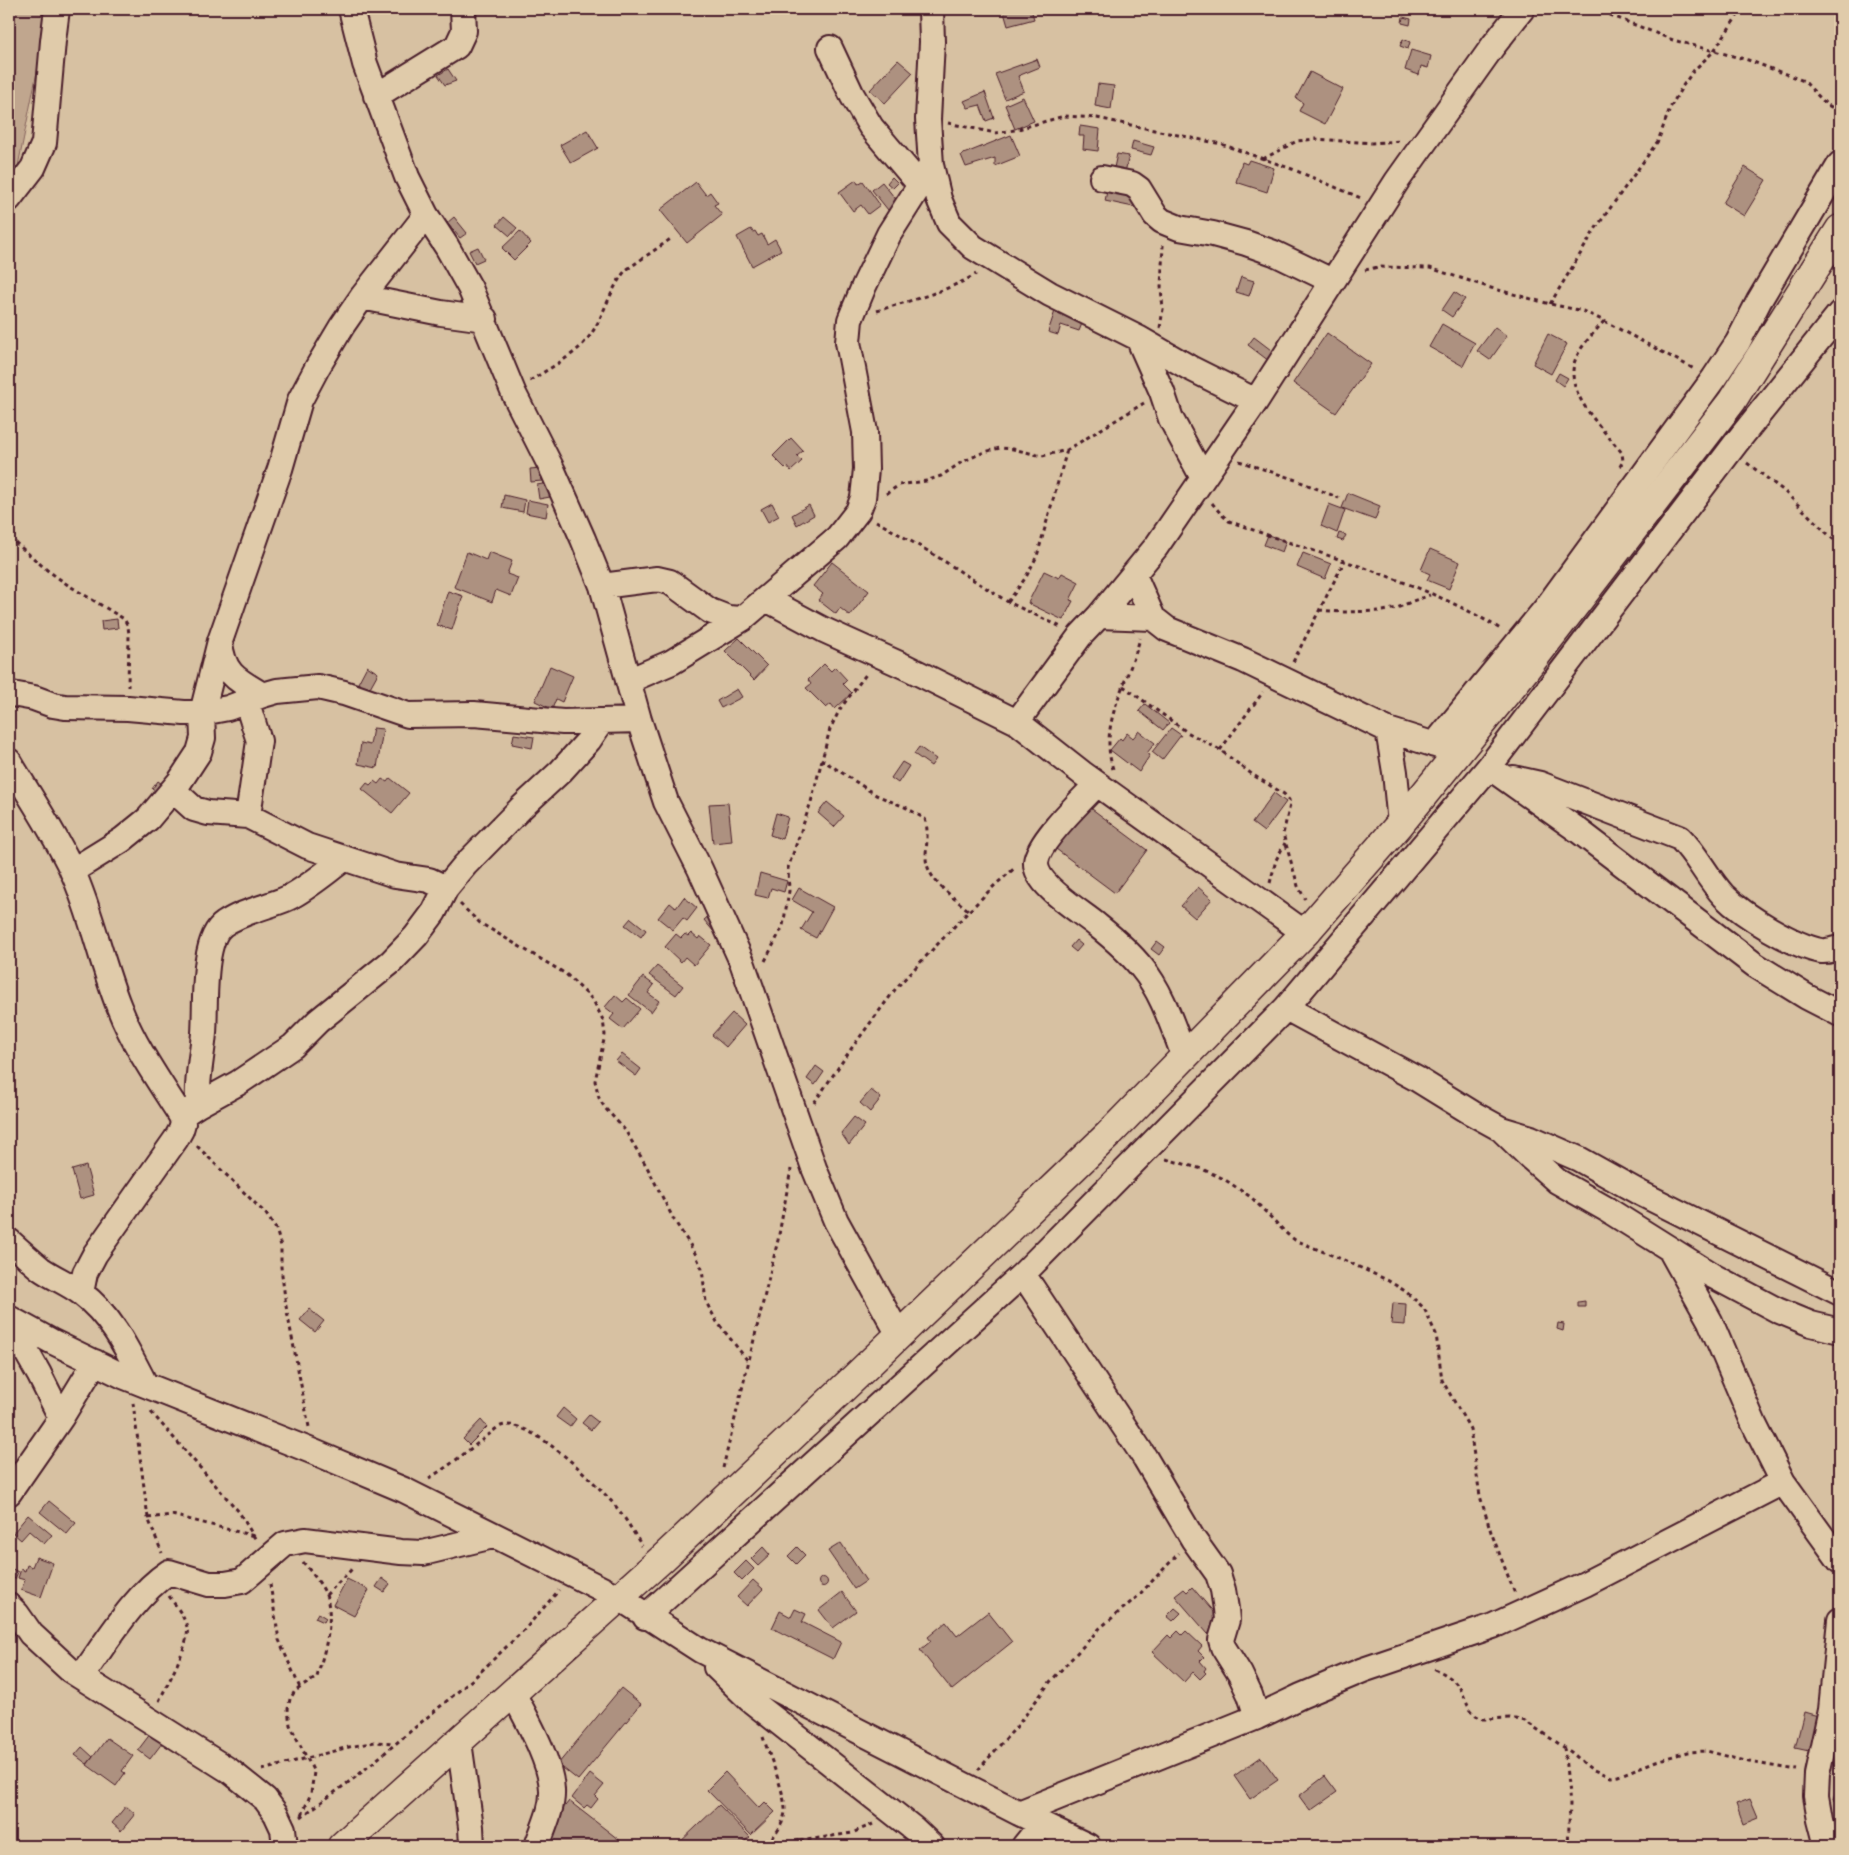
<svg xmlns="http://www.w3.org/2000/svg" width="1849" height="1855" viewBox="0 0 1849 1855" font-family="Kalam,sans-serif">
	<rect width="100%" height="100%" fill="#d7c1a2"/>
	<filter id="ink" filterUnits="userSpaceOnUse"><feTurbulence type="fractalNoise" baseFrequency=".02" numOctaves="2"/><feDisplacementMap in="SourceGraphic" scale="10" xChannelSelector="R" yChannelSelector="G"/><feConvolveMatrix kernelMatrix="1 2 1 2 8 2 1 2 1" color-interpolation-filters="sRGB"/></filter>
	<g filter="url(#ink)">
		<path fill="#c0a68e" stroke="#85625c" d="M9 9H43L41 52 17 171 9 181Z"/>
		<path fill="#ad9180" stroke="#4a1f2b" d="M1003 9H1031L1034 19 1008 26Z
			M1409 9H1422L1421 14 1409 10Z
			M1732 9H1740L1736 15 1730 11Z
			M1403 17 1411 19 1410 25 1402 23Z
			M1403 39 1410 42 1408 49 1400 46Z
			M1411 50 1431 56 1428 68 1421 66 1419 75 1405 70Z
			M1037 59 1040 67 1018 76 1024 91 1005 99 995 74Z
			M898 60 913 73 885 103 870 90Z
			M448 69 456 81 445 85 438 75Z
			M1310 72 1343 89 1325 124 1299 111 1303 103 1296 98Z
			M1098 84 1114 86 1111 109 1095 106Z
			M985 92 994 118 986 121 980 105 968 108 964 101Z
			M1023 97 1034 121 1015 129 1005 105Z
			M1080 126 1100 129 1098 151 1083 149 1084 136H1079Z
			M587 130 598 148 571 163 560 145Z
			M1011 135 1020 156 995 166V158L966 167 961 155Z
			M1133 141 1154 147 1151 155 1131 150Z
			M1117 154 1129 156 1123 180 1112 177Z
			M1249 160 1274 168 1267 192 1236 182 1242 162 1247 164Z
			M1745 167 1766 180 1744 216 1723 203Z
			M892 177 898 183 893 188 887 183Z
			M856 180 858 184 863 181 880 205 868 214 861 205 853 211 839 192Z
			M696 182 706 195 710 192 718 203 714 205 722 215 687 243 660 210Z
			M882 182 898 202 888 210 872 190Z
			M1108 186 1141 193 1138 208 1105 201Z
			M454 217 467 233 460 238 447 223Z
			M504 217 517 228 510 236 497 225Z
			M751 229 753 232 755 231 758 236 762 234 767 244 775 239 781 250 752 266 737 237Z
			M520 231 531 243 514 260 502 248Z
			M478 247 484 259 475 263 469 251Z
			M1241 277 1254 281 1249 296 1236 292Z
			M1454 292 1465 299 1452 317 1442 310Z
			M1055 311 1083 321 1079 331 1061 325 1058 335 1048 332Z
			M1442 324 1475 343 1463 366 1429 347Z
			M1495 327 1507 336 1490 360 1477 351Z
			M1327 333 1371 364 1336 413 1293 383Z
			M1548 334 1567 344 1551 374 1533 364Z
			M1254 337 1275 353 1269 361 1248 345Z
			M1559 373 1568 378 1563 386 1555 380Z
			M791 438 803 451 797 456 802 461 791 471 787 466 785 468 773 456Z
			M541 468 542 481 531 482 530 469Z
			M548 483 550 497 539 499 537 485Z
			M1348 493 1380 506 1375 520 1342 508Z
			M504 495 525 500 523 512 502 508Z
			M528 500 548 504 546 517 526 513Z
			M772 503 779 516 768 522 761 509Z
			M1329 504 1345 510 1337 533 1321 526Z
			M809 505 814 515 797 525 792 515Z
			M1339 533 1346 535 1343 541 1337 539Z
			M1268 535 1286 541 1282 552 1264 545Z
			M1430 549 1460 562 1449 589 1427 580 1430 574 1421 570Z
			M467 552 486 560 489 552 512 561 507 574 518 578 511 596 496 590 492 602 454 587Z
			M1303 553 1331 564 1325 579 1297 567Z
			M832 562 869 591 850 616 840 608 836 614 818 600 823 594 813 586Z
			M1044 571 1059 578 1062 573 1079 582 1070 600 1073 601 1063 620 1028 603Z
			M448 591 463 596 452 630 437 625Z
			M117 619 118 628 102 630 101 621Z
			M739 638 767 666 754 680 725 651Z
			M824 664 831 671 835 667 847 680 843 684 852 693 835 709 831 704 826 708 806 688 811 684 808 680Z
			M367 666 378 673 368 691 357 685Z
			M550 666 573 676 562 702 556 699 552 709 535 701Z
			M737 689 742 697 721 708 717 701Z
			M1145 704 1169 723 1163 730 1139 711Z
			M373 728 383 729 377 768 358 764 361 743 370 745Z
			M1171 728 1181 735 1162 760 1152 752Z
			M1139 731 1155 743 1147 753 1150 755 1139 772 1110 750 1120 738 1122 740 1127 733 1133 738Z
			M514 734 534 737 532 748 512 744Z
			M919 747 936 759 931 766 914 754Z
			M902 762 909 766 898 783 891 778Z
			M390 778 409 793 392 813 362 789 367 783 370 785 374 781 378 784 382 779 387 782Z
			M158 781 165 786 159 794 152 789Z
			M1274 793 1286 802 1264 832 1252 823Z
			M827 802 844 816 834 827 818 813Z
			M728 803 732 841 713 843 709 804Z
			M1088 806 1147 850 1115 893 1056 849Z
			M776 813 788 817 782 839 770 835Z
			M760 873 787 881 784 892 771 888 768 898 755 895Z
			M1198 887 1212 899 1195 918 1181 906Z
			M799 888 833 907 816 938 801 930 812 912 792 900Z
			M684 897 697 908 687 921 683 918 673 930 658 918 670 903 676 908Z
			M711 914 720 927 714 932 704 920Z
			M631 918 646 930 641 937 625 925Z
			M691 933 698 939 700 936 711 945 694 965 685 957 681 962 665 947 676 934 681 938 685 934 688 936Z
			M1076 940 1082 945 1076 952 1070 947Z
			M1157 941 1165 947 1159 955 1151 949Z
			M657 966 683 986 676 995 649 975Z
			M643 977 654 985 648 993 659 1001 651 1012 629 995Z
			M615 995 623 1002 627 998 640 1009 623 1029 610 1019 614 1014 605 1007Z
			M732 1013 745 1025 726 1047 712 1035Z
			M622 1054 641 1069 636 1076 616 1061Z
			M816 1066 824 1072 815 1085 807 1079Z
			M871 1090 881 1098 870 1112 860 1103Z
			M854 1117 865 1125 849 1145 841 1133Z
			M86 1166 94 1195 80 1199 72 1170Z
			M1585 1301V1307H1578V1302Z
			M1393 1303 1406 1304 1405 1325 1391 1324Z
			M309 1309 324 1321 315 1332 300 1320Z
			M1558 1323 1564 1324 1563 1331 1557 1329Z
			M563 1408 576 1419 570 1427 556 1417Z
			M589 1415 598 1422 591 1430 582 1423Z
			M481 1420 487 1427 469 1445 463 1439Z
			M49 1501 76 1523 67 1534 40 1512Z
			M28 1515 52 1535 44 1544 29 1531 21 1540 13 1533Z
			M841 1543 866 1581 854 1589 828 1551Z
			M763 1547 770 1555 758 1566 751 1559Z
			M797 1547 805 1555 796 1564 788 1556Z
			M36 1557 53 1563 41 1597 21 1590 25 1580 18 1578 21 1569 25 1571 27 1565 32 1567Z
			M746 1561 754 1569 742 1581 734 1573Z
			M9 1567 18 1572 15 1579 9 1576Z
			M818.5 1582a4.5 4.5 0 1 1 9 0a4.5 4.5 0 1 1-9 0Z
			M382 1578 390 1584 384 1592 376 1587Z
			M347 1579 369 1590 354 1616 333 1605Z
			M753 1580 763 1589 747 1606 737 1597Z
			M1192 1587 1222 1622 1208 1634 1175 1596 1184 1589 1187 1592Z
			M842 1592 856 1611 833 1628 819 1610Z
			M1175 1608 1181 1613 1173 1621 1167 1616Z
			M795 1609 806 1614 802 1622 841 1642 833 1659 772 1628 780 1611 791 1617Z
			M988 1612 1012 1642 952 1690 920 1650 931 1641 928 1637 946 1622 957 1636Z
			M318 1613 326 1618 324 1622 315 1618Z
			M1178 1631 1182 1635 1186 1631 1202 1646 1198 1651 1204 1657 1200 1661 1206 1668 1204 1671 1206 1673 1200 1679 1193 1672 1184 1682 1152 1652 1168 1635 1171 1638Z
			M621 1688 641 1704 578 1780 558 1764Z
			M1804 1712 1818 1716 1809 1751 1795 1748Z
			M154 1729 166 1738 150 1759 138 1750Z
			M107 1738 133 1756 122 1771 125 1773 116 1786 87 1765Z
			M82 1747 93 1757 87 1764 75 1755Z
			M1261 1757 1278 1780 1250 1799 1234 1776Z
			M725 1772 759 1808 765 1802 775 1812 751 1835 707 1790Z
			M590 1774 604 1785 595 1796 598 1799 591 1808 587 1805 584 1808 572 1798Z
			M1325 1776 1337 1792 1310 1811 1299 1796Z
			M1838 1784H1840V1801L1833 1799Z
			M1750 1799 1758 1818 1743 1824 1736 1804Z
			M569 1801 627 1846H559L543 1834Z
			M719 1805 750 1837 739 1846H676Z
			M126 1806 135 1814 121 1831 112 1823Z"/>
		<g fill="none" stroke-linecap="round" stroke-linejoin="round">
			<defs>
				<path id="minor" d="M351 9 365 64 407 177 426 215 447 247 470 288 514 394 553 471 583 539 602 586 639 720 666 802 700 869 742 962 814 1168 836 1221 899 1335
					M931 9 932 42 928 119 931 165 939 199 949 223 973 247 1050 294 1138 338 1190 368 1256 401
					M830 48 852 95 871 127 920 185
					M376 96 457 46 464 31 463 9
					M1102 178 1132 184 1139 189 1155 215 1162 221 1179 228 1213 234 1246 243 1274 253 1332 281
					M9 199 33 168 44 143 53 41 57 9
					M362 297 441 313 485 319
					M1138 338 1162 392 1171 419 1203 478
					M1134 575 1153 618 1167 629 1243 660 1388 730 1448 749
					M602 586 657 579 670 582 710 611 728 618 742 619
					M766 599 824 630 906 667 1017 722 1082 773 1305 933
					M1099 616 1153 618
					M220 642C223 674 237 680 263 695
					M628 681 672 662 742 619 837 538 858 511 863 498 866 469 865 432 848 342 850 320 864 286 889 234 920 185 931 165
					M9 695 12 694 34 698 53 705 65 707 128 708 184 713H202L228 708 263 695 277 691 318 687 344 693 408 715 474 714 563 722 639 720
					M246 700 259 741 248 816
					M1017 722 1080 636 1099 616 1156 547 1256 401 1397 181 1493 46 1522 9
					M1388 730 1395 772 1400 824
					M1434 745 1546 608 1714 378 1738 342 1759 301 1840 164
					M9 761C30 797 54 832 72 870 92 914 101 962 119 1007 134 1046 159 1081 181 1116L183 1123 181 1130 176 1139 95 1254 85 1273 81 1293
					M1489 767 1579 831 1755 965 1807 997 1840 1014
					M1513 778 1540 784 1680 838C1698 856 1707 878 1724 896 1744 916 1794 946 1821 951 1827 952 1834 949 1840 948
					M1097 784C1082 800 1038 841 1036 862 1034 885 1082 912 1098 926 1113 938 1130 953 1142 968 1163 993 1173 1028 1185 1058
					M173 790 194 809 208 813 248 816 307 846 395 875 429 880 446 888
					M72 871 122 840 148 819 180 781 199 752 203 738 202 713 220 641 280 469 300 400 317 368 342 326 362 297 426 215
					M1286 1008 1417 1079 1472 1113 1501 1129 1531 1138 1579 1159 1640 1193 1840 1293
					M198 1105C196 1080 202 1058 204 1033 206 1008 201 939 224 924 243 911 268 907 288 898 308 888 326 872 344 859
					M181 1116 198 1105 238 1083 293 1046 318 1021 391 962 416 936 434 912 446 888 465 865 522 807 561 771 589 740 601 722
					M1503 1131 1532 1159 1557 1181 1608 1210 1713 1276 1777 1310 1811 1324 1840 1331
					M9 1241C19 1250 30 1260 41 1269 54 1278 69 1284 81 1293 112 1316 128 1351 145 1384
					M1672 1253 1710 1321 1754 1424 1783 1482 1840 1561
					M1023 1274 1145 1458 1193 1539 1218 1574 1223 1590 1226 1609 1227 1620 1221 1640 1223 1647 1240 1674 1250 1695 1257 1717
					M9 1318 51 1341 123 1376 314 1452 404 1490 618 1597 700 1650 1019 1813 1088 1846
					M9 1321 39 1374 61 1418
					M9 1493 61 1418 95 1362
					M9 1606 17 1614 31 1634 70 1670 230 1771 265 1799 276 1814 283 1829 285 1846
					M645 1617 1023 1274 1286 1008 1489 767 1736 443 1840 313
					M716 1667 749 1699 914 1829 932 1846
					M81 1677C106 1643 134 1595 169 1572L209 1584H225L242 1581 285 1544 305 1540 401 1552 423 1553 493 1536
					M513 1693C526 1718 551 1761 552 1790 553 1809 543 1828 537 1846
					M459 1742 471 1827 472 1846
					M1019 1813 1257 1717 1301 1696 1363 1670 1493 1626 1585 1584 1783 1482
					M1024 1846 1041 1825
					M1827 1846 1820 1819 1816 1796 1817 1774 1831 1709 1840 1620"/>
				<path id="major" d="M342 1846 663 1558 850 1382 1109 1134 1305 933 1400 824 1525 670 1732 401 1840 229"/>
			</defs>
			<use href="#minor" stroke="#4a1f2b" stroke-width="28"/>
			<use href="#major" stroke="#4a1f2b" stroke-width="31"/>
			<path stroke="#4a1f2b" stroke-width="3" stroke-dasharray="4 4" stroke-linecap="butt" d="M1595 9 1673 40 1748 60 1804 81 1826 104 1840 112
				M948 123 995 133 1015 130 1064 116 1097 118 1221 144 1292 169 1361 198
				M1263 159 1297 141 1315 139 1372 143 1400 141
				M1365 270 1378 267 1430 268 1491 288 1550 304 1583 311 1604 321 1696 370
				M1550 304 1596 228 1658 141 1670 108 1682 87 1694 70 1713 52 1742 9
				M877 311C910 300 947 292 976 274
				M1604 321C1596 331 1584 342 1578 354 1558 389 1603 428 1622 453L1623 461 1618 470
				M1160 328 1163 309 1161 288 1163 245
				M530 381C546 370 568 359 581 346 603 325 607 292 626 270L672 238
				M1239 461 1296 480 1339 498
				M1747 463 1784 491 1840 546
				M886 494 899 485 926 481 941 476 962 462 984 452 1000 448 1013 449 1042 456 1067 450 1144 403
				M1212 503 1221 514 1229 521C1320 556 1418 578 1502 630
				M876 521 933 554 1008 602 1061 627
				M9 537 47 570 68 585 124 619 128 626 129 635 128 687
				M1008 602 1026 577 1037 556 1067 450
				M1319 610 1342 612 1383 611 1397 608 1413 601 1430 595
				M1293 662 1345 560
				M1123 686 1187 732 1220 750 1253 775 1284 794 1289 800 1290 805 1283 834 1298 886 1305 899
				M1220 750 1263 692
				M821 759 876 795 907 808 925 819C929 832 926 844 926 858 927 881 954 897 969 911
				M1113 769C1098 722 1129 682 1140 638
				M1270 883 1276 860 1285 843
				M460 904 480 923 566 974 593 1000 603 1020 605 1035 595 1081 599 1098 605 1108 625 1130 647 1167 674 1220 694 1251 702 1269 706 1302 717 1322 748 1361
				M765 961 783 926 789 891 788 868 811 802 830 729 840 709 867 673
				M814 1103 851 1049 897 987 969 911 995 885 1016 867
				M197 1146 266 1214 276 1229 281 1246V1267L286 1306 309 1427
				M1166 1159 1202 1169 1224 1179 1252 1198 1287 1234 1295 1240 1346 1261 1387 1280 1405 1291 1424 1308 1436 1334 1442 1380 1470 1429 1480 1496 1491 1532 1515 1594
				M133 1403 148 1518 162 1553
				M151 1412 239 1512 256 1540
				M723 1468 778 1240 791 1169
				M429 1478C448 1467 465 1453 482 1440 488 1436 494 1429 501 1426 530 1415 605 1491 621 1513 629 1524 635 1535 642 1546
				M148 1518 172 1515 254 1536
				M270 1584 279 1640 300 1688
				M326 1595 354 1567
				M1434 1669 1443 1673 1452 1679 1460 1688 1470 1709 1476 1716 1483 1719 1510 1718 1525 1721 1571 1752 1591 1769 1611 1777 1618 1776 1656 1761 1687 1752 1707 1751 1749 1762 1796 1770
				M159 1701C166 1687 191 1642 187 1627 184 1616 176 1606 169 1596
				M763 1737C769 1755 786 1795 785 1812 783 1826 774 1836 766 1846
				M1564 1747 1570 1804 1568 1846
				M262 1770 349 1747 375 1742 394 1743
				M978 1770 1018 1725 1050 1682 1100 1628 1137 1597 1179 1553
				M302 1815 311 1793 314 1772 290 1725 288 1709 290 1699 295 1691 317 1677C324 1652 335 1621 326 1595 321 1583 311 1572 303 1562
				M301 1817 357 1776 473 1679 526 1628 559 1590
				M797 1840 802 1846
				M768 1846 852 1833 873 1824"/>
			<use href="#minor" stroke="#e0cbaa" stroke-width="24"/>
			<use href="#major" stroke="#e0cbaa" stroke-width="28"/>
		</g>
	</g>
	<rect width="1849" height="1855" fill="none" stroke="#e0cbaa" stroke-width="30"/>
	<rect x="15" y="15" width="1819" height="1825" fill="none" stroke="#4a1f2b" stroke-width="2" filter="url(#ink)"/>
</svg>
